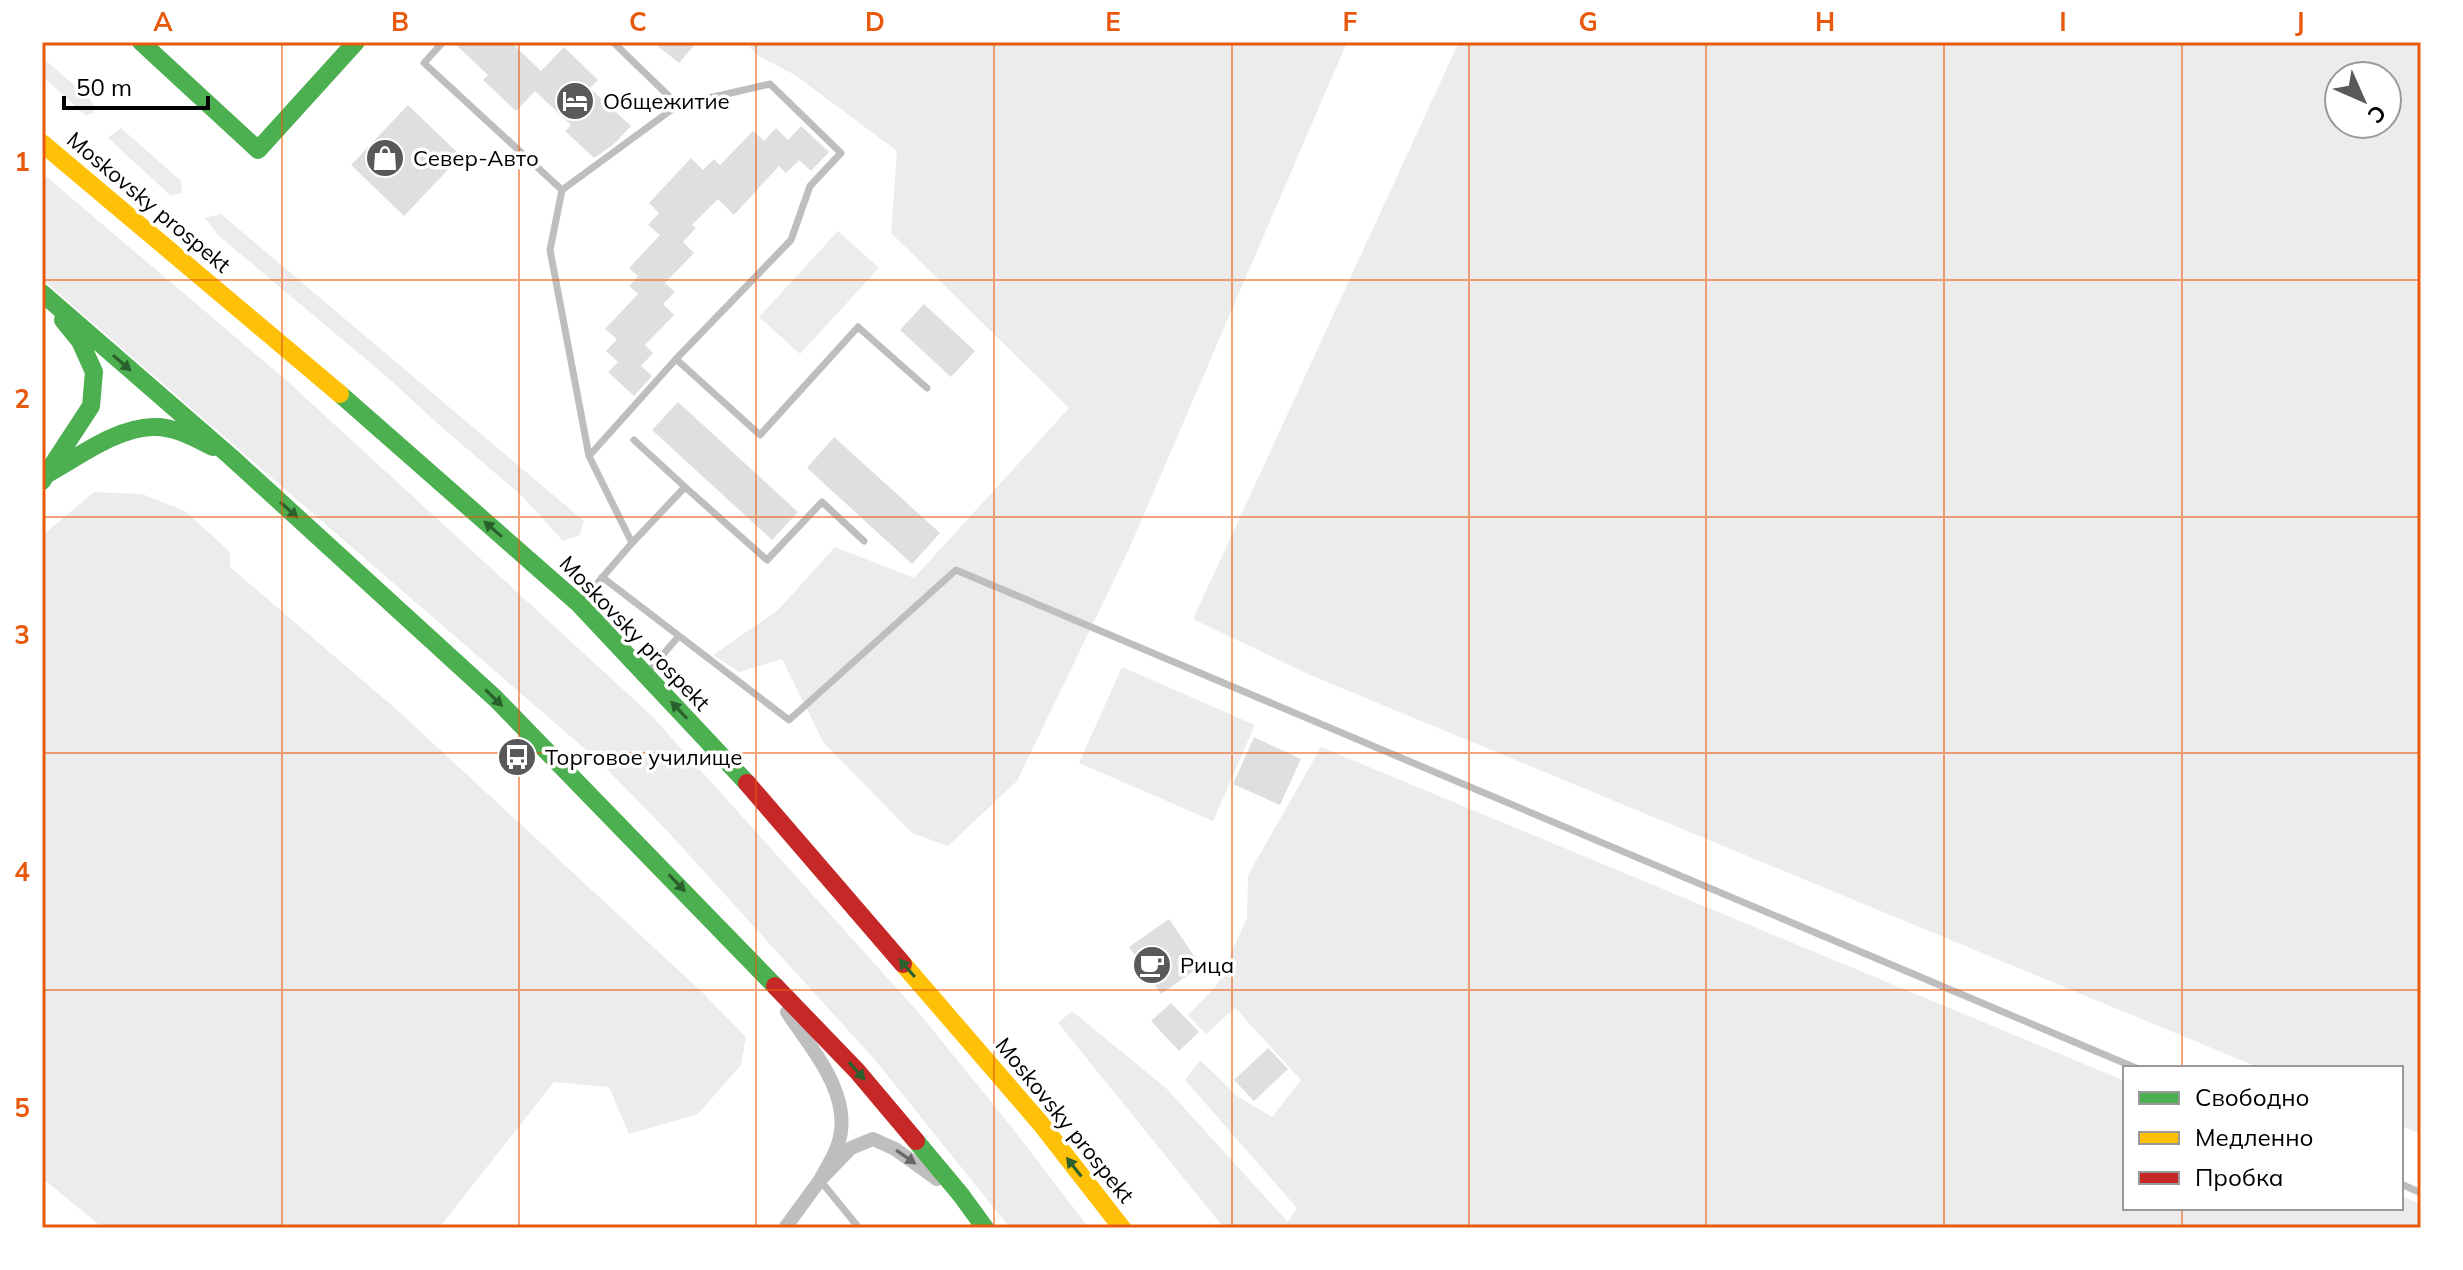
<svg xmlns="http://www.w3.org/2000/svg" width="2463" height="1270" viewBox="0 0 2463 1270" font-family="Mulish,sans-serif">
	<rect width="100%" height="100%" fill="#fff"/>
	<path fill="#ececec" fill-rule="evenodd" d="M744 42H1347L1129 549 1017 781 948 846 912 833 823 742 782 659 739 672 713 655 778 610 835 547 914 578 1069 408 891 233 897 151 795 75 760 57Z
		M1459 42H2421V1134L2401 1126V1068H2260L1310 675 1193 619ZM2387 76V124H2339V76Z
		M42 57 92 101 94 112 86 116 42 76Z
		M121 128 181 181 182 193 171 196 108 138Z
		M42 173 286 380 651 715 919 1013 1010 1125 1089 1228H1010L875 1060 670 834 600 762 42 279Z
		M221 214 584 521 580 535 563 541 522 496 438 424 387 377 219 236 205 218Z
		M838 231 879 268 800 354 759 317Z
		M94 492 142 494 185 511 230 552V567L395 708 703 993 746 1037 741 1065 698 1114 629 1134 609 1087 554 1082 439 1228H103L42 1178V536Z
		M1122 667 1255 725 1213 821 1079 763Z
		M1321 747 2125 1081V1208H2401V1196L2421 1204 2419 1228H1224L1058 1023 1072 1011 1166 1088 1288 1222 1297 1208 1185 1080 1200 1060 1237 1096 1272 1117 1301 1080 1235 1008 1206 1034 1188 1015 1217 985 1247 918 1248 875Z"/>
	<path fill="#dfdfdf" d="M453 42H511L541 71 564 47 598 80 590 88 631 126 614 144 594 158 565 131 571 125 535 91 516 111 483 80 488 75Z
		M653 42H697L679 63Z
		M408 105 461 156 404 216 351 165Z
		M801 126 829 152 811 171 799 160 786 173 779 166 734 215 718 199 692 225 696 228 683 242 694 253 665 283 675 292 663 304 674 315 645 345 653 353 641 366 652 376 634 396 608 372 618 362 606 351 617 339 605 329 638 294 629 286 638 276 629 268 660 235 648 225 659 213 649 203 691 158 703 170 714 159 720 165 753 131 764 141 776 128 788 140Z
		M924 304 975 351 951 377 900 330Z
		M678 402 798 512 772 540 652 430Z
		M834 437 940 533 912 564 807 468Z
		M1254 737 1301 759 1280 805 1233 784Z
		M1169 919 1201 966 1161 994 1129 947Z
		M1171 1003 1199 1032 1179 1051 1151 1021Z
		M1268 1048 1288 1069 1254 1101 1234 1080Z"/>
	<g fill="none" stroke-linecap="round" stroke-linejoin="round">
		<path stroke="#bebebe" stroke-width="7" d="M443 42 424 63 562 190 550 250 589 456 632 543 581 602
			M613 42 678 105 770 84 841 153 810 186 791 240 676 359
			M562 190 678 105
			M634 440 685 487
			M589 456 676 359 760 435 858 327 927 388
			M632 543 685 487 767 560 822 502 864 541
			M602 577 789 720 956 570 2136 1068
			M647 673 678 637
			M820 1180 859 1228
			M2401 1184 2421 1193"/>
		<path stroke="#bebebe" stroke-width="14" d="M787 1012C812 1050 856 1098 837 1147 833 1158 826 1169 820 1180
			M785 1228 820 1180 851 1148 873 1139 895 1149 937 1179"/>
		<path stroke="#4caf50" stroke-width="18" d="M141 42 258 150 356 42
			M42 293 231 457 496 699 775 986
			M340 394 579 604 747 783
			M49 473C80 456 116 428 153 427 174 426 195 438 213 447
			M42 481 91 406 94 372 80 341 63 320
			M916 1141 961 1195 985 1228"/>
		<path stroke="#ffc107" stroke-width="18" d="M42 143 340 394
			M903 964 1041 1124 1122 1228"/>
		<path stroke="#c62828" stroke-width="18" d="M747 783 903 964
			M775 986 857 1071 916 1141"/>
	</g>
	<defs><path id="oneway-solid" d="M-6-.8H1V-3.2L6.5 0L1 3.2V.8H-6Z" transform="scale(2)"/></defs>
	<g fill="#2a602c">
		<use href="#oneway-solid" transform="translate(122 363) rotate(41)"/>
		<use href="#oneway-solid" transform="translate(289 510) rotate(42)"/>
		<use href="#oneway-solid" transform="translate(493 529) rotate(-139)"/>
		<use href="#oneway-solid" transform="translate(494 698) rotate(44)"/>
		<use href="#oneway-solid" transform="translate(679 710) rotate(-133)"/>
		<use href="#oneway-solid" transform="translate(677 883) rotate(46)"/>
		<use href="#oneway-solid" transform="translate(907 968) rotate(-131)"/>
		<use href="#oneway-solid" transform="translate(857 1071) rotate(48)"/>
		<use href="#oneway-solid" transform="translate(1074 1167) rotate(-128)"/>
	</g>
	<use fill="#686868" href="#oneway-solid" transform="translate(906 1157) rotate(35)"/>
	<path fill="none" stroke="#e8590c" stroke-width="2" stroke-opacity="0.55" d="M282 42V1228M519 42V1228M756 42V1228M994 42V1228M1232 42V1228M1469 42V1228M1706 42V1228M1944 42V1228M2182 42V1068M42 280H2421M42 517H2421M42 753H2421M42 990H2421M2182 1208V1228"/>
	<defs>
		<symbol id="hotel-disc" viewBox="-11 -11 22 22"><circle r="9.5" fill="#595959" stroke="#fff"/><path d="M-6-4.5h1.5V1H6V5H4.5V3h-9V5H-6ZM-4 0a1.8 1.8 0 1 1 3.6 0ZM.5 0V-2.5h3Q6-2.5 6 0Z" fill="#fff"/></symbol>
		<symbol id="shop-disc" viewBox="-11 -11 22 22"><circle r="9.5" fill="#595959" stroke="#fff"/><path d="M-5-2.5h2.3a2.7 3.5 0 0 1 5.4 0H5L5.5 6h-11ZM-1.5-2.5h3a1.5 2.3 0 0 0-3 0Z" fill="#fff"/></symbol>
		<symbol id="bus-disc" viewBox="-11 -11 22 22"><circle r="9.5" fill="#595959" stroke="#fff"/><path d="M-5-6H5V4H4V6H2V4H-2V6H-4V4H-5ZM-3.5-4V0h7V-4ZM-3.5 1.2v1.5H-2V1.2ZM2 1.2v1.5H3.5V1.2Z" fill="#fff"/></symbol>
		<symbol id="cafe-disc" viewBox="-11 -11 22 22"><circle r="9.5" fill="#595959" stroke="#fff"/><path d="M-5.5-4.5H6V0H3Q3 3.5 0 3.5H-2.5Q-5.5 3.5-5.5 0ZM3-3.2v2h1.7v-2ZM-6 4.5H4V6H-6Z" fill="#fff"/></symbol>
	</defs>
	<g fill-rule="evenodd">
		<use href="#hotel-disc" x="553" y="79" width="44" height="44"/>
		<use href="#shop-disc" x="363" y="136" width="44" height="44"/>
		<use href="#bus-disc" x="495" y="735" width="44" height="44"/>
		<use href="#cafe-disc" x="1130" y="943" width="44" height="44"/>
	</g>
	<g text-anchor="middle" stroke-width="7" stroke-linejoin="round" paint-order="stroke">
		<g font-size="22" fill="#000" stroke="#fff" text-anchor="start">
			<text x="603" y="109">Общежитие</text>
			<text x="413" y="166">Север-Авто</text>
			<text x="545" y="765">Торговое училище</text>
			<text x="1180" y="973">Рица</text>
		</g>
		<g font-size="22" fill="#000" stroke="#fff">
			<text transform="translate(149 202) rotate(40)" y="8">Moskovsky prospekt</text>
			<text transform="translate(635 633) rotate(46)" y="8">Moskovsky prospekt</text>
			<text transform="translate(1065 1120) rotate(51)" y="8">Moskovsky prospekt</text>
		</g>
	</g>
	<rect width="2463" height="1270" fill="none" stroke="#ffffff" stroke-width="88"/>
	<rect x="2123" y="1066" width="280" height="144" fill="#ffffff" stroke="#999999" stroke-width="2"/>
	<rect x="2139" y="1092" width="40" height="12" fill="#4caf50" stroke="#999999" stroke-width="2"/>
	<text x="2195" y="1106" font-size="24" fill="#000000">Свободно</text>
	<rect x="2139" y="1132" width="40" height="12" fill="#ffc107" stroke="#999999" stroke-width="2"/>
	<text x="2195" y="1146" font-size="24" fill="#000000">Медленно</text>
	<rect x="2139" y="1172" width="40" height="12" fill="#c62828" stroke="#999999" stroke-width="2"/>
	<text x="2195" y="1186" font-size="24" fill="#000000">Пробка</text>
	<g transform="translate(2363 100) rotate(135)"><circle r="38" fill="#ffffff" stroke="#999999" stroke-width="2"/>
	<path d="M0-6L14 30L0 20L-14 30Z" fill="#595959"/>
	<text y="-12" font-size="22" font-weight="bold" text-anchor="middle" fill="#000000">С</text>
	</g>
	<path d="M64 96v12h144v-12" fill="none" stroke="#000000" stroke-width="4"/>
	<text x="76" y="96" font-size="24" fill="#000000" stroke="#ffffff" stroke-width="6" paint-order="stroke">50 m</text>
	<rect x="44" y="44" width="2375" height="1182" fill="none" stroke="#e8590c" stroke-width="3"/>
	<g font-size="26" text-anchor="middle" font-weight="bold" fill="#e8590c">
		<text x="163" y="31">A</text>
		<text x="400" y="31">B</text>
		<text x="638" y="31">C</text>
		<text x="875" y="31">D</text>
		<text x="1113" y="31">E</text>
		<text x="1350" y="31">F</text>
		<text x="1588" y="31">G</text>
		<text x="1825" y="31">H</text>
		<text x="2063" y="31">I</text>
		<text x="2300" y="31">J</text>
		<text x="22" y="171">1</text>
		<text x="22" y="408">2</text>
		<text x="22" y="644">3</text>
		<text x="22" y="881">4</text>
		<text x="22" y="1117">5</text>
	</g>
</svg>
